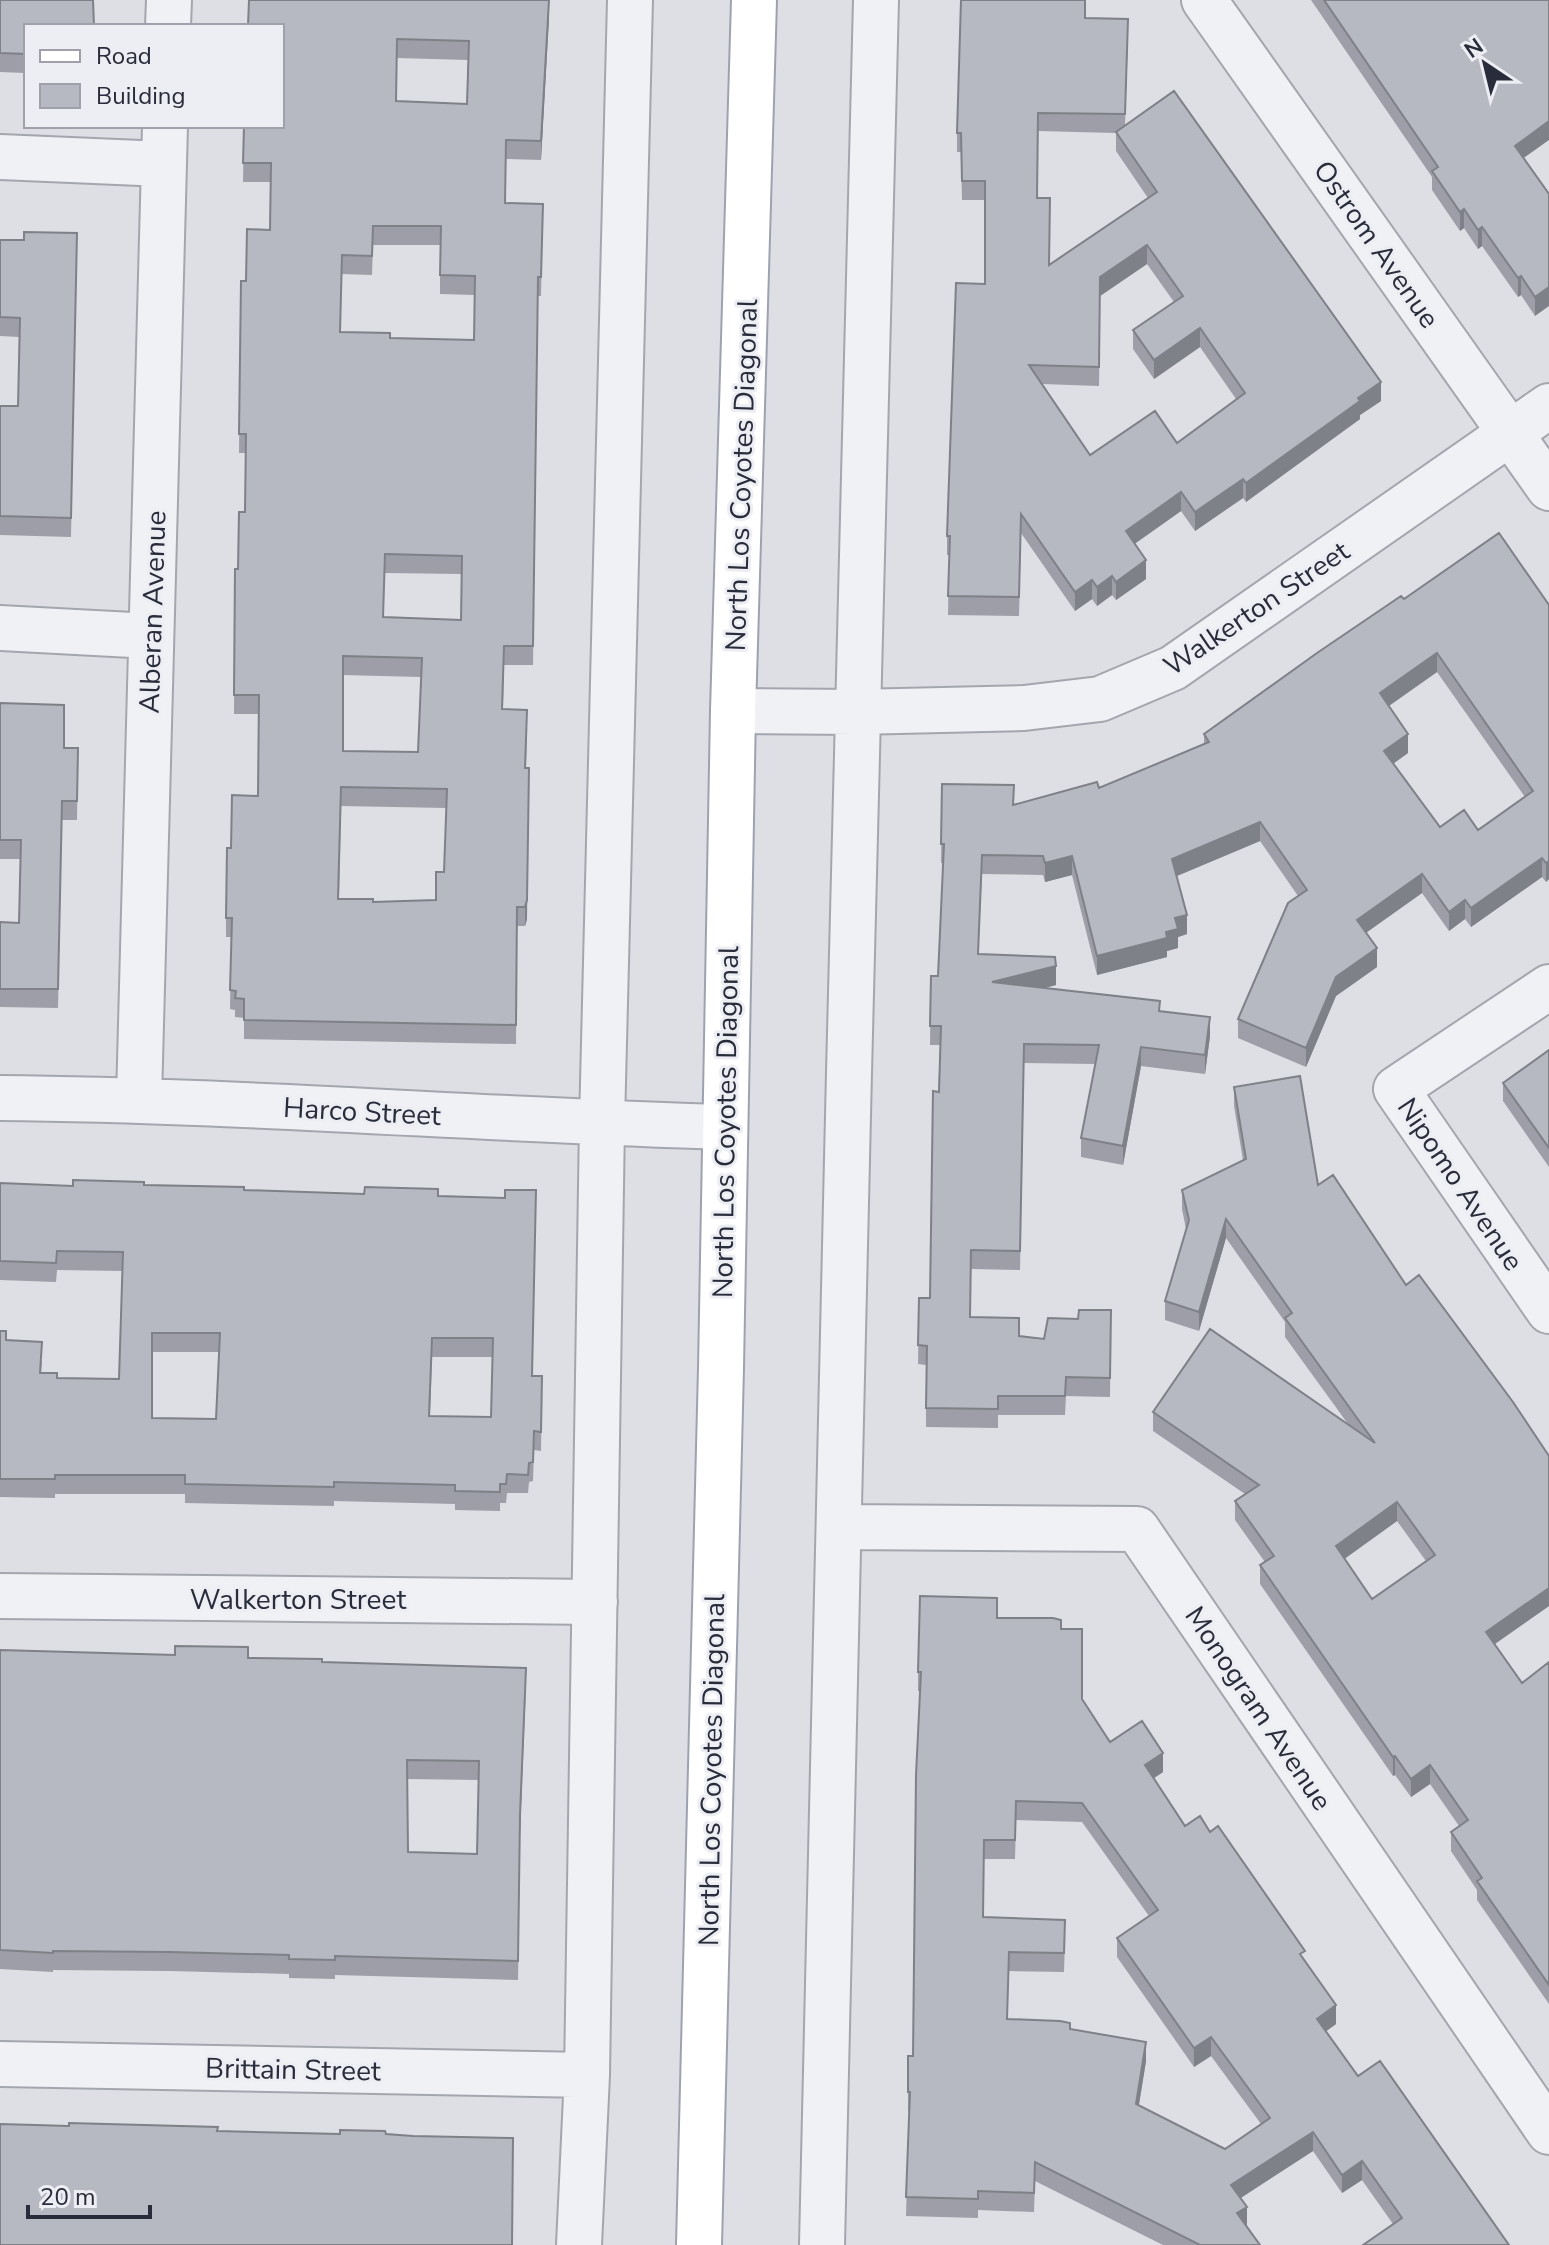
<svg xmlns="http://www.w3.org/2000/svg" width="1549" height="2245" viewBox="0 0 1549 2245" font-family="'Nunito Sans',sans-serif">
	<rect width="100%" height="100%" fill="#dedfe5"/>
	<g fill="none" stroke-linecap="round" stroke-linejoin="round">
		<defs>
			<path id="minor" d="M1204 0 1549 488
				M168 26 169 0
				M0 157 164 164
				M0 628 151 636
				M733 711 856 712 1024 708 1100 699 1173 668 1549 406
				M1549 987 1396 1089 1549 1311
				M0 1098C242 1100 483 1120 725 1127
				M139 1099 165 126
				M840 1527 1137 1529 1549 2132
				M0 1596 595 1602
				M0 2064 587 2075
				M579 2245 587 2075 602 1123 630 0
				M822 2245C841 1497 854 748 876 0"/>
			<path id="major" d="M699 2245 721 1368 733 711 754 0"/>
		</defs>
		<use href="#minor" stroke="#a4a6ae" stroke-width="48"/>
		<use href="#major" stroke="#9ea2b0" stroke-width="48"/>
		<use href="#minor" stroke="#f0f1f4" stroke-width="44"/>
		<use href="#major" stroke="#fff" stroke-width="44"/>
	</g>
	<path fill="#9d9ea7" fill-rule="evenodd" d="M0 0 26 26V73L0 72Z
		M249 0H549L541 160 506 159 505 203 543 204 541 296H538L533 665H504L503 709 527 729 526 768 527 919 525 926H517L516 1044 244 1039V1018L235 1017V1010L230 1009 231 937H226V918L231 848 258 796 259 714H234L235 569H238L245 512 246 453H239L241 281H246L270 230 271 182H243L244 126H282ZM397 58 468 60 467 104 396 101ZM373 245H440V294L474 295V340L390 338 340 332 342 274 372 275ZM385 573 462 574 461 620 383 617ZM343 675 421 677 418 752 343 751ZM341 806 447 808 444 872 436 900 373 902 339 899Z
		M1311 0H1549L1524 158 1549 194 1535 316 1521 295 1518 297 1482 246 1478 249 1464 228 1460 231 1432 190V177Z
		M1085 18 1128 38 1125 125 1381 401 1360 415V419L1246 502 1243 498 1195 531 1181 511 1134 544 1146 579 1116 600 1112 595 1097 606 1092 599 1075 611 1021 533 1019 616 948 615 949 555H947V536L985 284V200H962L961 152H957V133ZM1038 131 1116 133V151L1148 198 1049 265 1037 198ZM1147 264 1174 302 1133 330V349L1154 379 1200 347 1236 399 1177 443 1090 455 1042 384 1099 386 1100 296Z
		M77 233 71 537 0 535V406H18L19 337 0 336V240H24Z
		M1404 599 1549 605V879L1546 882 1542 877 1471 927 1465 919 1449 931 1422 893 1366 933 1377 967 1336 996 1306 1067 1238 1038V1019L1298 896 1260 841 1177 876 1187 934 1178 937V948L1167 951V957L1097 975 1072 875 1045 882 1043 875 982 874 978 955 1056 985 1045 988 1160 1011 1210 1036 1205 1074 1141 1066 1123 1165 1081 1157V1138L1095 1064 1024 1063 1020 1270 971 1269 970 1317 1019 1336 1044 1339 1078 1319 1111 1310 1110 1397 1066 1396 1065 1415H998V1428L926 1427V1365L918 1364 919 1298H930L940 1045H930L931 976H938L943 863H941L942 784 1014 805 1099 788 1204 744V734ZM1437 672 1525 797 1478 830 1440 827 1393 764 1408 753 1389 706Z
		M0 703 64 748H78L77 820H62L58 1008 0 1007V922L19 923 20 859H0Z
		M1549 1050V1167L1503 1101V1083Z
		M1234 1087 1318 1185 1549 1606 1495 1644 1522 1683 1549 1662V2004L1477 1900V1890L1451 1851V1832L1459 1826 1430 1784 1411 1797 1395 1775 1393 1776 1260 1584V1565L1265 1562 1235 1520V1501L1245 1494 1153 1431V1412L1348 1424 1285 1337V1322L1226 1238 1199 1331 1165 1320V1301L1186 1229 1182 1209V1190L1243 1160 1234 1106ZM1397 1521 1426 1561 1372 1599 1344 1559Z
		M0 1183 73 1186 144 1185 244 1190 438 1196 532 1376H542L541 1451 534 1450 533 1481 529 1482 528 1493H507L506 1503H500V1511L455 1510V1504L334 1501V1506L185 1503V1494H55V1498L0 1497V1331L6 1340 42 1361 41 1373 57 1378 119 1379 123 1271 57 1270 56 1282 0 1280ZM152 1352H219L216 1419 152 1418ZM432 1357H493L491 1417 430 1416Z
		M997 1618 1061 1629 1082 1699 1110 1742 1163 1772 1154 1778 1185 1826 1305 1960 1336 2024 1326 2031 1358 2076 1509 2245 1393 2224 1362 2180 1342 2193 1313 2151 1241 2198 1246 2226 1260 2245H1163L1035 2181 1034 2212 978 2210V2218L906 2216 909 2111H908V2056H913L920 1691H918V1672ZM1016 1820 1082 1822 1149 1916 1117 1938V1957L1194 2067 1211 2056 1261 2124 1225 2149 1139 2105 1146 2061 1070 2029 1007 2019 1009 1971 1064 1972 1065 1939 983 1917 984 1859H1015Z
		M0 1650 248 1658 322 1662 526 1687 520 1833 518 1980 335 1975V1979L289 1978V1974L170 1971 53 1970V1972L0 1969ZM407 1779 479 1780 477 1854 408 1852Z"/>
	<path fill="#7f8188" d="M549 0V19L541 160V141Z
		M1549 121V140L1515 164V146Z
		M1464 209V228L1460 231V212Z
		M1482 227V246L1478 249V230Z
		M1147 245V264L1100 296 1099 386 1100 277Z
		M1521 276V295L1518 297V278Z
		M1549 287V306L1535 316V297Z
		M1200 328V347L1154 379V360Z
		M1381 382V401L1360 415V419L1246 502V483Z
		M1243 479V498L1195 531V512Z
		M1181 492V511L1126 550V531Z
		M1146 560V579L1116 600V582Z
		M1112 576V595L1097 606V587Z
		M1092 580V599L1075 611V592Z
		M1437 653V672L1380 712V693Z
		M1408 734V753L1384 770V751Z
		M529 768 527 919 525 926V907Z
		M1260 822V841L1172 878V859Z
		M1072 856V875L1045 882V863Z
		M1542 858V877L1471 927V908Z
		M1549 861V879L1546 882V863Z
		M1422 874V893L1357 939V920Z
		M1465 900V919L1449 931V912Z
		M1187 915V934L1178 937V948L1167 951V957L1097 975V956L1166 932 1175 918Z
		M1377 948V967L1336 996 1306 1067V1048L1336 977Z
		M1056 966V985L992 1001V982Z
		M1210 1017V1036L1205 1074V1055Z
		M1141 1047V1066L1123 1165V1146Z
		M1226 1219V1238L1199 1331V1312Z
		M1397 1502V1521L1336 1565V1546Z
		M1549 1588V1606L1486 1650V1632Z
		M526 1668 520 1833 518 1980 520 1815Z
		M1163 1753V1772L1145 1784V1765Z
		M1395 1756V1775L1393 1776V1757Z
		M1430 1765V1784L1411 1797V1779Z
		M1336 2005V2024L1317 2038V2019Z
		M1211 2037V2056L1194 2067V2048Z
		M1146 2042V2061L1136 2122V2104Z
		M1313 2132V2151L1231 2204V2185Z
		M1362 2161V2180L1342 2193V2175Z
		M1247 2207V2226L1237 2232V2213Z"/>
	<path fill="#b6b8c2" stroke="#7f8188" stroke-width="2" fill-rule="evenodd" d="M0 0H93L94 26H26V54L0 53Z
		M249 0H549L541 141 506 140 505 203 543 204 541 277H538L533 646H504L502 709 527 710 525 768H529L527 900 525 907H517L516 1025 244 1020V999L235 998 236 991 230 990 232 918H226L227 848H231L232 795 258 796 259 695H234L235 569H238L239 512H245L246 434H239L241 281H246L247 229 270 230 271 163H243L244 126H282V26H248ZM397 39 469 41 467 104 396 101ZM373 226H441L440 275 475 276 474 340 390 338V333L340 332 342 255 372 256ZM385 554 462 556 461 620 383 617ZM343 656 422 658 418 752 343 751ZM341 787 447 789 444 872H436V900L373 902V899H338Z
		M961 0H1085V18L1128 19 1125 114 1038 113 1037 198H1050L1049 265 1157 192 1116 132 1174 91 1381 382 1358 398 1360 401 1246 483 1243 479 1195 512 1181 492 1126 531 1146 560 1116 582 1112 576 1097 587 1092 580 1075 592 1021 514 1019 597 948 596 950 536H947L956 283 985 284V181H962L961 133H957ZM1147 245 1183 296 1133 330 1154 360 1200 328 1245 393 1177 443 1155 411 1090 455 1029 365 1099 367 1100 277Z
		M1324 0H1549V121L1515 146 1549 194V287L1535 297 1521 276 1518 278 1482 227 1478 230 1464 209 1460 212 1432 171 1438 167Z
		M24 232 77 233 71 518 0 516V406H18L20 318 0 317V240H24Z
		M1499 533 1549 605V861L1546 863 1542 858 1471 908 1465 900 1449 912 1422 874 1357 920 1377 948 1336 977 1306 1048 1238 1019 1288 903 1307 890 1260 822 1172 859 1187 915 1175 918 1178 929 1166 932 1167 938 1097 956 1072 856 1045 863 1043 856 982 855 978 954 1055 957 1056 966 992 982 1160 1001 1159 1011 1210 1017 1205 1055 1141 1047 1123 1146 1081 1138 1099 1045 1024 1044 1020 1251 971 1250 970 1317 1019 1318V1336L1044 1339 1048 1318 1078 1319 1079 1310H1111L1110 1378 1066 1377 1065 1396H998V1409L926 1408 927 1346 918 1345 919 1298H930L933 1091 939 1092 941 1026H930L931 976H938L944 844H941L942 784 1014 785 1013 805 1097 782 1099 788 1209 742 1204 734 1317 653 1401 596 1404 599ZM1437 653 1533 791 1478 830 1464 810 1440 827 1384 751 1408 734 1380 693Z
		M0 703 64 705V748H78L77 801H62L58 989H0V922L19 923 21 840H0Z
		M1549 1050V1148L1503 1083Z
		M1300 1076 1318 1185 1333 1175 1406 1285 1419 1275 1513 1402 1549 1456V1588L1486 1632 1522 1683 1549 1662V1985L1477 1881 1482 1878 1451 1832 1468 1820 1430 1765 1411 1779 1395 1756 1393 1757 1260 1565 1274 1556 1235 1501 1259 1485 1153 1412 1210 1329 1375 1443 1285 1318 1292 1313 1226 1219 1199 1312 1165 1301 1189 1220 1182 1190 1246 1159 1234 1087ZM1397 1502 1435 1555 1372 1599 1336 1546Z
		M73 1180 144 1182V1185L244 1187V1190L364 1194 365 1187 438 1189V1196L505 1198V1190H536L532 1376H542L541 1432 534 1431 533 1462 529 1463 528 1475 507 1474 506 1484H500V1492L455 1491V1485L334 1482V1487L185 1484V1475H55V1479H0V1331H6V1340L42 1342 40 1373H57V1378L119 1379 123 1252 57 1251 56 1263 0 1261V1183L73 1186ZM152 1333H220L216 1419 152 1418ZM432 1338H493L491 1417 429 1416Z
		M920 1596 997 1598V1618H1053L1061 1620V1629H1082V1699L1110 1742 1142 1721 1163 1753 1145 1765 1185 1826 1200 1816 1210 1832 1218 1826 1305 1951 1300 1954 1336 2005 1317 2019 1358 2076 1380 2061 1509 2245H1363L1402 2218 1362 2161 1342 2175 1313 2132 1231 2185 1247 2207 1237 2213 1260 2245H1200L1035 2162 1034 2193 978 2191V2199L906 2197 910 2092H908V2056H913L916 1775 921 1672H918ZM1016 1801 1082 1803 1158 1910 1117 1938 1194 2048 1211 2037 1270 2118 1225 2149 1136 2104 1146 2042 1070 2029V2023L1060 2021 1007 2019 1009 1952 1064 1953 1065 1920 983 1917 984 1840H1015Z
		M175 1646 248 1647V1658L322 1659V1662L526 1668 520 1815 518 1961 335 1956V1960L289 1959V1955L170 1952 53 1951V1953L0 1950V1650L175 1655ZM407 1760 479 1761 477 1854 408 1852Z
		M69 2123 218 2127 217 2131 340 2134V2130L385 2131 386 2134 413 2136 513 2138 512 2245H0V2124L69 2126Z"/>
	<g text-anchor="middle" stroke-width="6" stroke-linejoin="round" paint-order="stroke">
		<g font-size="28" fill="#292c3a" stroke="#edeef3">
			<text transform="translate(1377 244) rotate(55)" y="10">Ostrom Avenue</text>
			<text transform="translate(741 475) rotate(-88)" y="10">North Los Coyotes Diagonal</text>
			<text transform="translate(1256 608) rotate(-34)" y="10">Walkerton Street</text>
			<text transform="translate(152 612) rotate(-88)" y="10">Alberan Avenue</text>
			<text transform="translate(362 1111) rotate(3)" y="10">Harco Street</text>
			<text transform="translate(725 1122) rotate(-89)" y="10">North Los Coyotes Diagonal</text>
			<text transform="translate(1461 1184) rotate(56)" y="10">Nipomo Avenue</text>
			<text x="298" y="1609">Walkerton Street</text>
			<text transform="translate(1259 1708) rotate(56)" y="10">Monogram Avenue</text>
			<text transform="translate(711 1770) rotate(-89)" y="10">North Los Coyotes Diagonal</text>
			<text transform="translate(293 2069) rotate(1)" y="10">Brittain Street</text>
		</g>
	</g>
	<rect x="24" y="24" width="260" height="104" fill="#edeef3" stroke="#9fa0a9" stroke-width="2"/>
	<rect x="40" y="50" width="40" height="12" fill="#ffffff" stroke="#9fa0a9" stroke-width="2"/>
	<text x="96" y="64" font-size="24" fill="#292c3a">Road</text>
	<rect x="40" y="84" width="40" height="24" fill="#b6b8c2" stroke="#9fa0a9" stroke-width="2"/>
	<text x="96" y="104" font-size="24" fill="#292c3a">Building</text>
	<g transform="translate(1485 64) rotate(325)" stroke="#edeef3" stroke-width="6" paint-order="stroke">
	<path d="M0-6L14 30L0 20L-14 30Z" fill="#292c3a"/>
	<text y="-12" font-size="22" font-weight="bold" text-anchor="middle" fill="#292c3a">N</text>
	</g>
	<path d="M28 2205v12h122v-12" fill="none" stroke="#292c3a" stroke-width="4"/>
	<text x="40" y="2205" font-size="24" fill="#292c3a" stroke="#edeef3" stroke-width="6" paint-order="stroke">20 m</text>
</svg>
